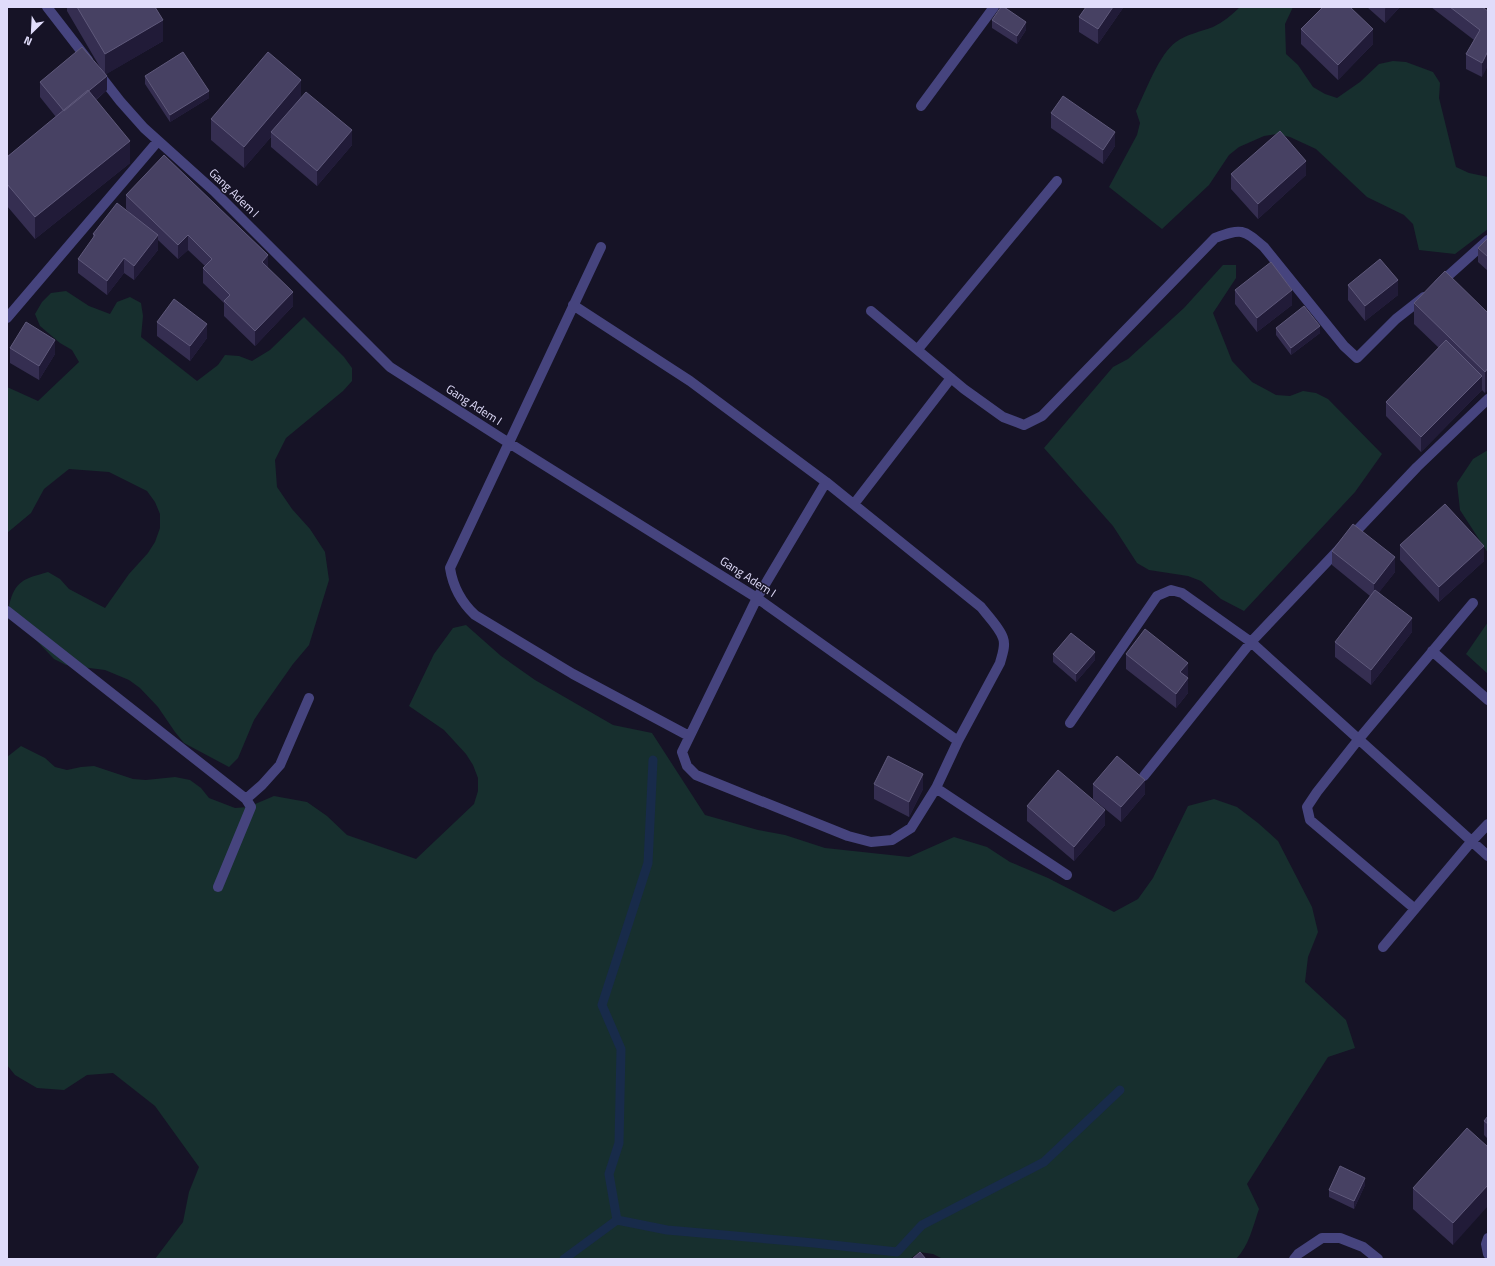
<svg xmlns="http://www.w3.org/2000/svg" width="1495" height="1266" viewBox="0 0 1495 1266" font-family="'Titillium Web',sans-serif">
	<rect width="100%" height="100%" fill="#161326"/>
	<path fill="#172f2e" d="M1240 7H1293L1285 24 1286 54 1298 65 1313 87 1325 94 1337 98 1360 82 1379 64 1393 61 1406 62 1433 72 1440 83 1439 98 1456 167 1469 173 1488 177V229L1455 254 1419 250 1413 224 1404 215 1367 197 1316 149 1290 137 1277 134 1264 136 1239 147 1229 155 1209 185 1162 229 1109 187 1137 135 1140 123 1136 111C1145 93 1159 54 1176 42 1187 34 1200 32 1213 27 1223 22 1232 15 1240 7Z
		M1223 265H1236V278L1213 313 1232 361 1252 382 1276 395 1290 396 1303 391 1316 393 1328 399 1382 454 1355 492 1244 611 1221 599 1201 581 1188 576 1149 570 1137 563 1113 526 1044 448 1113 367 1128 359 1184 308Z
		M66 291 89 306 110 314 117 302 130 297 141 303 143 316 141 337 197 381 218 365 225 355 239 356 252 361 270 350 304 317 344 357 352 368V381L343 391 286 438 275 460 277 487 292 509 310 529 325 552 329 580 309 645 293 664 262 708 254 720 238 758 229 767 184 743 175 732 158 707 140 688 129 680 105 670 66 665 54 659 15 618 9 606C15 580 24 579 48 572L60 579 69 589 105 608 129 574 148 553 155 542 160 528V514L155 502 147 491 109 472 69 469 44 489 31 513 7 533V387L38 401 79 362 72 350 60 343 40 326 35 314 42 302 51 293Z
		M1488 450V553L1460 510 1457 483 1473 459Z
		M1488 622V674L1466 654Z
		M466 625 501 656 535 680 613 725 652 733 705 815 758 830 785 835 825 848 909 857 954 837 987 847 1010 862 1048 878 1114 912 1138 899 1153 878 1188 806 1214 799 1237 807 1258 823 1278 841 1312 907 1318 932 1308 957 1305 982 1346 1020 1355 1048 1328 1057 1247 1184 1259 1209C1253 1226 1249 1246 1236 1259H943L933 1254 919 1252 910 1259H155L183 1222 189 1192 199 1167 155 1106 113 1073 87 1075 64 1090 37 1088 15 1075 7 1065V757L21 746 45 758 55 767 67 770 81 767 94 766 133 779 146 780 175 777 190 780 201 788 209 798 235 808 248 807 274 796 307 802 327 816 347 835 416 859 474 804 478 791V778L473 765 466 754 444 730 409 706 434 654 453 628Z"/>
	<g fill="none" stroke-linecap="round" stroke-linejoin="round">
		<path stroke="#182b4a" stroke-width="9" d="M617 1220 609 1174 619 1143 621 1049 602 1005 648 863 653 760
			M564 1259 617 1220 667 1230 814 1243 897 1252 922 1225 1044 1162 1120 1090"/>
		<path stroke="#46447e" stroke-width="10" d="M47 7 88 60
			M99 74 120 101 144 128 214 191 390 367 509 443 757 598 958 741
			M921 106 994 7
			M601 247 450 568C453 587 461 602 475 615L573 674 689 736
			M1439 284 1488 240
			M573 305 690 381 826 482 981 607C987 615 1000 628 1003 638 1006 646 1002 655 1000 663L958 741 936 788 911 828 892 840 871 842 848 836 696 775 687 766 682 752 757 598 826 482
			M871 311 964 389 1003 417 1024 425 1042 416 1215 238C1242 228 1243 229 1264 247L1344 346 1357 358 1396 319 1424 297
			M7 318 158 141
			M918 349 1057 181
			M854 504 951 378
			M7 611 246 799 251 807 218 887
			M1432 651 1488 700
			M1070 723 1157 596 1171 590 1182 593 1251 642 1488 856
			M1144 776 1251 642 1417 467 1488 399
			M936 788 1067 875
			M246 799 262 785 280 765 309 698
			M1415 909 1310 820 1307 807 1317 792 1358 740 1473 603
			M1383 947 1471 842 1488 824
			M1488 1238 1486 1244 1488 1254
			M1294 1259 1298 1254 1322 1238H1340L1363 1247 1378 1259"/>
	</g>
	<path fill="#352e51" d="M67 7H155L163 41 106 74 107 90 96 100 130 163 35 239 7 206V157L56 117 40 97V82L101 69 67 11Z
		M1123 7V8L1098 44 1079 32V17Z
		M1367 7H1400L1385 23Z
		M1431 7H1482V77L1466 69V54L1474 40Z
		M992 20 1026 30 1017 44 992 28Z
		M1301 29 1373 44 1338 80 1301 44Z
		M145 76 209 98 170 122 145 84Z
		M301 97 352 145 317 186 271 147V137L244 168 211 140V119Z
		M1051 113 1115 146 1103 164 1051 128Z
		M1231 174 1306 175 1258 219 1231 189Z
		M126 195 268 269 293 306 255 346 224 316V303L203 283V268L205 266 188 250 178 259 158 240V250L134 280 124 273 107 295 78 273V259L93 239V234L132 215 126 209Z
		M1488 238V271L1478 262V248Z
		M1348 285 1398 295 1365 321 1348 300Z
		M1235 290 1292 305 1257 332 1235 304Z
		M1414 303 1488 313 1485 393 1482 390 1421 452 1386 416V402L1439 348 1414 324Z
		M157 322 207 338 190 361 157 336Z
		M1276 328 1320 333 1291 355 1276 335Z
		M10 348 55 354 39 380 10 363Z
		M1400 545 1484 561 1439 602 1400 560Z
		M1332 551 1395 572 1379 592 1412 632 1371 685 1335 657V642L1370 596 1332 565Z
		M1053 654 1095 660 1076 682 1053 662Z
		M1126 654 1188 678V693L1176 708 1126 669Z
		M874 784 923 789 909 817 874 799Z
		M1093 784 1145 794 1121 822 1093 799Z
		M1027 806 1105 825 1074 861 1027 821Z
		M1488 1116V1139L1484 1135V1121Z
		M1488 1147 1453 1245 1413 1209V1188Z
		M1365 1185 1354 1209 1329 1197V1190Z"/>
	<path fill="#211b38" d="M1113 7H1123V8L1098 44V29Z
		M1386 7H1400L1385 23V9Z
		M163 20V41L105 75V54Z
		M1026 22V30L1017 44V36Z
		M1373 29V44L1338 80V65Z
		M1488 51V66L1482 77V63Z
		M107 76V90L64 126V111Z
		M301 80V102L271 132V137L244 168V147Z
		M209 91V98L170 122V115Z
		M7 101H8V115L7 116Z
		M352 130V145L317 186V171Z
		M1115 132V146L1103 164V150Z
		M130 141V163L35 239V217Z
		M1306 161V175L1258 219V204Z
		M158 235V250L134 280V266Z
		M188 235V250L178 259V245Z
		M268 255V270L262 262Z
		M124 258V273L107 295V281Z
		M1398 280V295L1365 321V306Z
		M1292 290V305L1257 332V318Z
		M293 292V306L255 346V331Z
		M207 324V338L190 361V346Z
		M1320 326V333L1291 355V348Z
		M55 340V354L39 380V366Z
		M1488 368V390L1485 393V372Z
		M1482 376V390L1421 452V437Z
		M1484 546V561L1439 602V587Z
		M1395 557V572L1374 599V584Z
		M1412 618V632L1371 685V670Z
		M1095 652V660L1076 682V674Z
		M1188 663V693L1176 708V694L1180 672Z
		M923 774V789L909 817V802Z
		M1145 780V794L1121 822V807Z
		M1105 810V825L1074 861V847Z
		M1365 1178V1185L1354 1209V1201Z
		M1488 1185V1206L1453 1245V1223Z"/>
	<path fill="#474163" stroke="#5f597b" d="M77 7H155L163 20 105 54Z
		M1001 7H1004L1026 22 1017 36 992 20Z
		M1086 7H1113L1098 29 1079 17Z
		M1323 7H1350L1373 29 1338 65 1301 29Z
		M1450 7H1482L1488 11V51L1482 63 1466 54 1480 30Z
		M82 47 107 76 64 111 40 82Z
		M183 52 209 91 170 115 145 76Z
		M268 52 301 80 244 147 211 119Z
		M88 90 130 141 35 217 7 184V157Z
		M306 92 352 130 317 171 271 132Z
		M1063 96 1115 132 1103 150 1051 113Z
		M1280 131 1306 161 1258 204 1231 174Z
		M164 155 268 255 262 262 293 292 255 331 224 301 230 295 203 268 212 259 188 235 178 245 126 195Z
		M117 203 158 235 134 266 124 258 107 281 78 259 95 235 93 234Z
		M1488 238V257L1478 248Z
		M1380 259 1398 280 1365 306 1348 285Z
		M1271 262 1292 290 1257 318 1235 290Z
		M1445 271 1488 313V368L1485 372 1414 303Z
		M174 299 207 324 190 346 157 322Z
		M1304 306 1320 326 1291 348 1276 328Z
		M26 322 55 340 39 366 10 348Z
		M1446 340 1482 376 1421 437 1386 402Z
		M1445 504 1484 546 1439 587 1400 545Z
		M1353 524 1395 557 1374 584 1332 551Z
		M1375 590 1412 618 1371 670 1335 642Z
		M1145 629 1188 663 1180 672 1188 678 1176 694 1126 654Z
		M1071 633 1095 652 1076 674 1053 654Z
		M888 756 923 774 909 802 874 784Z
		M1117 756 1145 780 1121 807 1093 784Z
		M1058 770 1105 810 1074 847 1027 806Z
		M1488 1116V1124L1484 1121Z
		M1467 1128 1488 1147V1185L1453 1223 1413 1188Z
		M1340 1166 1365 1178 1354 1201 1329 1190Z
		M920 1252 926 1259H912Z"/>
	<g text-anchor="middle" stroke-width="3" stroke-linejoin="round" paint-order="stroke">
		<g font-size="12" fill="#e0dcfa" stroke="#161326">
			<text transform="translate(234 193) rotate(44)" y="4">Gang Adem I</text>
			<text transform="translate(474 405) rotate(33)" y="4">Gang Adem I</text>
			<text transform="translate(748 577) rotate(33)" y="4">Gang Adem I</text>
		</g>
	</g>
	<rect width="1495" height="1266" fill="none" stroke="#e0dcfa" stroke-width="16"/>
	<g transform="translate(32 32) rotate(204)" stroke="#161326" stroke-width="3" paint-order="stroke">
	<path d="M0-3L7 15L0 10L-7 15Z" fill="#e0dcfa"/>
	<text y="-6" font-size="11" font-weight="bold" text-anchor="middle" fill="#e0dcfa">N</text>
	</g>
</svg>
